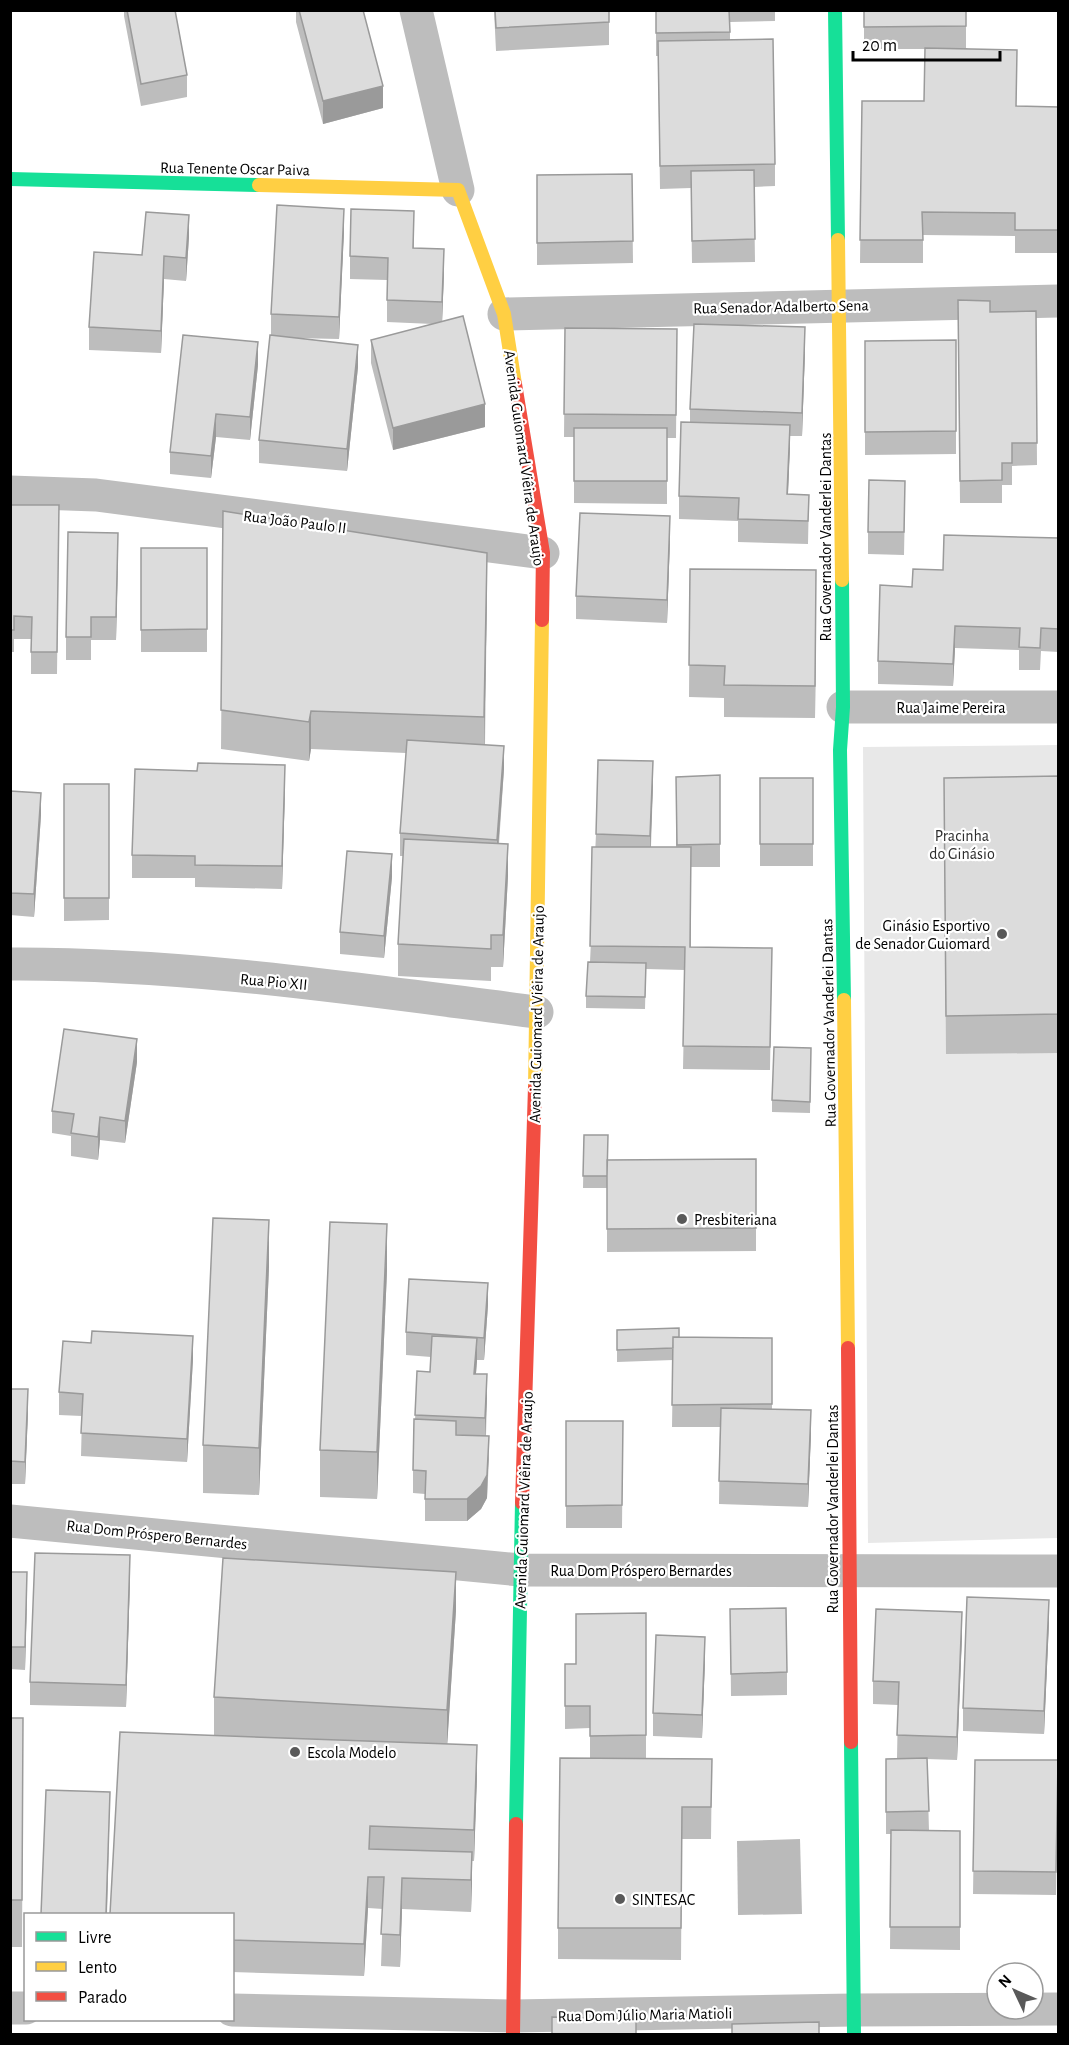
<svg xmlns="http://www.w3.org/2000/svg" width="1069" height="2045" viewBox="0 0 1069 2045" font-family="'Alegreya Sans',sans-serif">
	<rect width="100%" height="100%" fill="#fff"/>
	<path fill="#e8e8e8" d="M1058 745V1538L868 1543 863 747Z"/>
	<path fill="#bababa" d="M800 1839 802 1914 738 1915 737 1841Z"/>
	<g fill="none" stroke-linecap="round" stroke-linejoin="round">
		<path stroke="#bdbdbd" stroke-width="33" d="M416 10 458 190
			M504 314 1058 301
			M10 492 96 495 543 553
			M843 707H1058
			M10 964C186 963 363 990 537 1012
			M10 1521 520 1570 1058 1571
			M10 2008H26
			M232 2010 514 2016 853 2010 1058 2009"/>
		<path stroke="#16e098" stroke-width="14" d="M835 10 838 240
			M10 179 259 185
			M842 580 843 707 840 750 844 1000
			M851 1742 854 2034
			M516 1824 522 1503"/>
		<path stroke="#ffcf43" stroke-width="14" d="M259 185 458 190 504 314 515 384
			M838 240 842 580
			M844 1000 848 1348
			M535 1087 542 620"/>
		<path stroke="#f24e42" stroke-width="14" d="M515 384 543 553 542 620
			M848 1348 851 1742
			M522 1503 535 1087
			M513 2034 516 1824"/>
	</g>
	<path fill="#bdbdbd" d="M124 10H175L187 75V97L141 106 124 16Z
		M296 10H363L383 108 323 124 296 22Z
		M494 10H609V45L496 51Z
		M656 10H775V21L730 22V40L775 164V186L754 187 755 262 692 263 691 188 660 189 658 56H656Z
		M864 10H966V48L1017 72 1016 106 1059 107V253H1015V236L923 235V263H860L862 101H924L925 49H864Z
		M632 174 633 263 537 265V175Z
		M344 231 339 339 293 338 358 367 347 471 259 463V440L271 336V314Z
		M414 233V248L444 272 442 322 485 427 393 450 371 363V340L433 324 387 322V280L350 279V256Z
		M189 237 186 281 164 279 161 353 89 350V327L142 255Z
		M958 300 990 312 1036 311 1037 465 1012 466V485H1002V503H960Z
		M565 328 677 329 676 438H667V504L574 503V437H564Z
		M956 340V454L865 455V341Z
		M805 350 802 436H790L788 494 809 495 808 544 738 542V521L679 519V496L690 422V409Z
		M258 365 250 440 216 437 211 478 170 474V452Z
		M905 504 904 555 868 554V532Z
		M10 505H59L57 674H31V639H14V652H10Z
		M223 511 487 592 485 745 504 769 499 844 508 876 503 967H491V981L398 976V944L403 856H400V833L406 753 311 749 309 761 221 749Z
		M1059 538V652L1041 651 1040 670H1019V650L955 648 953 686 878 684V661L912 587 943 570Z
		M670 539 667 623 576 619V596Z
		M141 548H207V652H141Z
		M118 555 116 640H91V660H66V637Z
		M690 569 816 602 815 718 724 717V698L689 697Z
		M720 775V867H691V947L772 948 770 1070 683 1069 685 970 646 969 645 1009 586 1008V996L590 962 596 834 653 784 651 847H676V777Z
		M1059 776V1053L946 1054 944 778Z
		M760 778H813V866H760Z
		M64 784H109V920L64 921Z
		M285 788 282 889 195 887V878H132V855Z
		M10 791 41 815 34 917 10 915Z
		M392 877 384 958 340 954V932Z
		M811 1048 810 1113 772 1112V1100Z
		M137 1062 125 1143 100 1140 98 1160 71 1156V1136L52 1133V1111Z
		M584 1135 608 1160 756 1159V1251L607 1252V1175V1188H583Z
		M269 1267 259 1495 203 1493V1445Z
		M387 1271 377 1499 320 1497V1450Z
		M488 1305 484 1360H477L476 1374 487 1397 486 1436 489 1459 487 1498 481 1509 467 1521H425V1494L413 1493V1470L417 1371 430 1372 431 1357 406 1355V1332Z
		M617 1330 679 1337 772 1338V1409L811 1433 808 1507 719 1504 720 1427H672L673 1360 617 1362Z
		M193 1359 187 1462 81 1456 82 1416 59 1415V1392Z
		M10 1389 28 1412 25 1484H10Z
		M566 1421H623L622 1528H566Z
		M10 1572 27 1595 25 1670 10 1669Z
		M130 1578 126 1707 30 1705V1682Z
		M730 1609 787 1672V1695L731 1696Z
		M456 1610 447 1744 477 1776 474 1861H472L471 1912 402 1909 400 1967 381 1966 383 1909 368 1908 364 1976 232 1972V1914L214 1735V1697Z
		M646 1613V1758H609L712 1759 711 1839H682L681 1960 558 1959V1928L590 1758V1728L565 1729V1664H576Z
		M1049 1622 1044 1734 963 1731V1708Z
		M962 1635 957 1760 927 1759 929 1831H960V1950L890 1949 891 1834H886V1759L906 1758H897L898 1705 873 1704V1681Z
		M705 1660 702 1738 653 1736V1713Z
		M10 1718 23 1765 22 1947H10Z
		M975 1760H1058L1056 1895 973 1894Z"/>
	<path fill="#9a9a9a" d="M383 86V108L323 124V101Z
		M344 209V231L339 339V317Z
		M189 215V237L186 281V258Z
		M444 249V272L442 324V302Z
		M164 256V279L161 353V331Z
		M805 327V350L802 436V413Z
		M258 342V365L250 440V417Z
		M358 345V367L347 471V449Z
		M485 404V427L393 450V428Z
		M216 414V437L211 478V456Z
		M790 425V448L787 516V494Z
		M670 516V539L667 623V600Z
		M118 533V555L116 640V617Z
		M487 553V592L484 756V717Z
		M816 570V602L815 718V686Z
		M955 626V648L953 686V664Z
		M311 711V749L309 761V722Z
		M504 746V769L497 862V840Z
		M653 761V784L650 859V836Z
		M285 765V788L282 889V866Z
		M41 793V815L34 917V894Z
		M508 844V876L503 967V935Z
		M392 854V877L384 958V936Z
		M137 1039V1062L125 1143V1121Z
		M100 1117V1140L98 1160V1137Z
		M269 1220V1267L259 1495V1448Z
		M387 1224V1271L377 1499V1452Z
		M488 1283V1305L484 1360V1338Z
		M193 1336V1359L187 1462V1439Z
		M477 1338V1361L474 1396V1374Z
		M487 1374V1397L485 1440V1418Z
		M28 1389V1412L25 1484V1462Z
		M811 1410V1433L808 1507V1484Z
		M489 1436 487 1498 481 1509 467 1521V1499Z
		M130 1555V1578L126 1707V1685Z
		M27 1572V1595L25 1670V1647Z
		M456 1572V1610L447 1748V1710Z
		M1049 1600V1622L1044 1734V1711Z
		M962 1612V1635L957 1760V1737Z
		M705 1637V1660L702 1738V1715Z
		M477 1745V1776L474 1861V1830Z
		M110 1792 107 1914H106Z
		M472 1852V1884L471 1912V1880Z
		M368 1877V1908L364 1976V1944Z
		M402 1878V1909L400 1967V1935Z"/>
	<path fill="#dcdcdc" stroke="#9a9a9a" stroke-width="1.5" d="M127 10H175L187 75 141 84Z
		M299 10H363L383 86 323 101Z
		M495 10H609V22L496 28Z
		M656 10H729L730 32 656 33Z
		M864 10H966V26L864 27Z
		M773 39 775 164 660 166 658 41Z
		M925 48 1017 50 1016 106 1059 107V230H1015V213L922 212 923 240H860L862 101H924Z
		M754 170 755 239 692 241 691 171Z
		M632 174 633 241 537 243V175Z
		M277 205 344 209 339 317 271 314Z
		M351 209 414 211 413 248 444 249 442 302 387 300 388 258 350 256Z
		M146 212 189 215 186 258 164 256 161 331 89 327 94 252 142 255Z
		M958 300 990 301V312L1036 311 1037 443H1012V463H1002V480L960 481Z
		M463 316 485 404 393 428 371 340Z
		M694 324 805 327 802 413 690 409Z
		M565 328 677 329 676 415 564 414Z
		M183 335 258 342 250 417 216 414 211 456 170 452Z
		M270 335 358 345 347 449 259 440Z
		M956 340V431L865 432V341Z
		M681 422 790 425 787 494 809 495 808 521 738 519 739 498 679 496Z
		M574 428H667V481H574Z
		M869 480 905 481 904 532H868Z
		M10 505H59L57 652H31L32 617 14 616V630H10Z
		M223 511 487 553 484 717 311 711 309 722 221 710Z
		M580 513 670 516 667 600 576 596Z
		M68 532 118 533 116 617H91V637H66Z
		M944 535 1059 538V629L1041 628 1040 648 1019 647 1020 628 955 626 953 664 878 661 880 585 912 587 913 569 943 570Z
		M141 548H207V629L141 630Z
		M690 569 816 570 815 686 724 685 725 666 689 665Z
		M407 740 504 746 497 840 400 833Z
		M598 760 653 761 650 836 596 834Z
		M198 763 285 765 282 866 195 865V856L132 855 135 769 197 771Z
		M720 775V844L677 845 676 777Z
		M1059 776V1014L946 1016 944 778Z
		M760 778H813V844H760Z
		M64 784H109V898H64Z
		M10 791 41 793 34 894 10 893Z
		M404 839 508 844 503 935H491V949L398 944Z
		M592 847H691L690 947 772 948 770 1047 683 1046 685 947 590 946Z
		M347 851 392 854 384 936 340 932Z
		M588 962 646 963 645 997 586 996Z
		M64 1029 137 1039 125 1121 100 1117 98 1137 71 1133 74 1114 52 1111Z
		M774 1047 811 1048 810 1102 772 1100Z
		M584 1135H608L607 1176H583Z
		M756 1159V1228L607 1229V1160Z
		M213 1218 269 1220 259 1448 203 1445Z
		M330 1222 387 1224 377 1452 320 1450Z
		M409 1279 488 1283 484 1338 406 1332Z
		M679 1328V1337H673V1348L617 1350V1330Z
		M92 1331 193 1336 187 1439 81 1433 83 1394 59 1392 63 1341 91 1343Z
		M432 1336 477 1338 474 1374H487L485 1418 415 1415 417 1371 430 1372Z
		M673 1337 772 1338V1404L672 1405Z
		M10 1389H28L25 1462 10 1461Z
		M721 1408 811 1410 808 1484 719 1481Z
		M414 1419 456 1421V1435L489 1436 487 1475 481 1486 467 1499H425L426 1471 413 1470Z
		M566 1421H623L622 1505 566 1506Z
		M35 1553 130 1555 126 1685 30 1682Z
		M223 1558 456 1572 447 1710 214 1697Z
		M10 1572H27L25 1647H10Z
		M967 1597 1049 1600 1044 1711 963 1708Z
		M786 1608 787 1672 731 1674 730 1609Z
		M876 1609 962 1612 957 1737 897 1735 899 1682 873 1681Z
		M646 1613V1735L590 1736V1706H565V1664H576V1614Z
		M656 1635 705 1637 702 1715 653 1713Z
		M10 1718H23L22 1900H10Z
		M120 1732 477 1745 474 1830 370 1826 369 1849 472 1852 471 1880 402 1878 400 1935 381 1934 384 1877H368L364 1944 232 1940V1914H110Z
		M560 1758 712 1759 711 1807H682L681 1928H558Z
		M927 1758 929 1811 886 1812V1759Z
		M975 1760H1058L1056 1872 973 1871Z
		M46 1790 110 1792 106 1914H41Z
		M891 1830 960 1831V1927H890Z
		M552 2017 636 2019V2034H552Z
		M819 2022V2034H732V2024Z"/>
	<g fill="#595959" stroke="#fff" stroke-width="2">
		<circle cx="1002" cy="934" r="6"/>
		<circle cx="682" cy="1219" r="6"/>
		<circle cx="295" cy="1752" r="6"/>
		<circle cx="620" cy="1899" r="6"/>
	</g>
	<g text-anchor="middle" stroke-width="4.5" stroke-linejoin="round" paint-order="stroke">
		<g font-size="16" fill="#000" stroke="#fff">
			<text transform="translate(235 168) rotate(1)" y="6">Rua Tenente Oscar Paiva</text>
			<text transform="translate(781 306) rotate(-1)" y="6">Rua Senador Adalberto Sena</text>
			<text transform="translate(525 458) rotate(82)" y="6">Avenida Guiomard Viêira de Araujo</text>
			<text transform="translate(295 521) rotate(7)" y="6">Rua João Paulo II</text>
			<text transform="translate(825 537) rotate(-90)" y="6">Rua Governador Vanderlei Dantas</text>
			<text x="951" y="713">Rua Jaime Pereira</text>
			<text transform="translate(274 981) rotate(5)" y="6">Rua Pio XII</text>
			<text transform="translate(536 1014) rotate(-89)" y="6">Avenida Guiomard Viêira de Araujo</text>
			<text transform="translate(828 1023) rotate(-91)" y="6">Rua Governador Vanderlei Dantas</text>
			<text transform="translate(523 1500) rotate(-88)" y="6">Avenida Guiomard Viêira de Araujo</text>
			<text transform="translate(832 1509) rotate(-90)" y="6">Rua Governador Vanderlei Dantas</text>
			<text transform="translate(157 1534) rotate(6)" y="6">Rua Dom Próspero Bernardes</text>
			<text x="641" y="1576">Rua Dom Próspero Bernardes</text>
			<text transform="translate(645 2014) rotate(-1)" y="6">Rua Dom Júlio Maria Matioli</text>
		</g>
		<g font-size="16" fill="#2d2d2d" stroke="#fff">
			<text x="962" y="841">Pracinha<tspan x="962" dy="18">do Ginásio</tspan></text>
		</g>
		<g font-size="16" fill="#000" stroke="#fff" text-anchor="start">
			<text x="990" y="931" text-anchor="end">Ginásio Esportivo<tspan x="990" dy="18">de Senador Guiomard</tspan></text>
			<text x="694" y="1225">Presbiteriana</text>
			<text x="307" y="1758">Escola Modelo</text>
			<text x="632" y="1905">SINTESAC</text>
		</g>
	</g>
	<rect width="1069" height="2045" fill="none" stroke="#000000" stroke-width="24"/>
	<rect x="24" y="1913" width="210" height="108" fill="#ffffff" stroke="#999999" stroke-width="1.5"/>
	<rect x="36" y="1932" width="30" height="9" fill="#16e098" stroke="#999999" stroke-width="1.5"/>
	<text x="78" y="1943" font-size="18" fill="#000000">Livre</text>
	<rect x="36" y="1962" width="30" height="9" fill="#ffcf43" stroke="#999999" stroke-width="1.5"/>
	<text x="78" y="1973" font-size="18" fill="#000000">Lento</text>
	<rect x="36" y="1992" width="30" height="9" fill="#f24e42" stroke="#999999" stroke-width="1.5"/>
	<text x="78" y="2003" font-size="18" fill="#000000">Parado</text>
	<g transform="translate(1015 1991) rotate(314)"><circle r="28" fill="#ffffff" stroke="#999999" stroke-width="1.5"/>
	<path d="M0-4.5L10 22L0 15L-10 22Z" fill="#595959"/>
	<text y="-9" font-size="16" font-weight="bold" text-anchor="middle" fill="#000000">N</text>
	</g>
	<path d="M853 51v9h147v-9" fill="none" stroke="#000000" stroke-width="3"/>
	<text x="862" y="51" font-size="18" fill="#000000" stroke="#ffffff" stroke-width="4.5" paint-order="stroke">20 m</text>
</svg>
